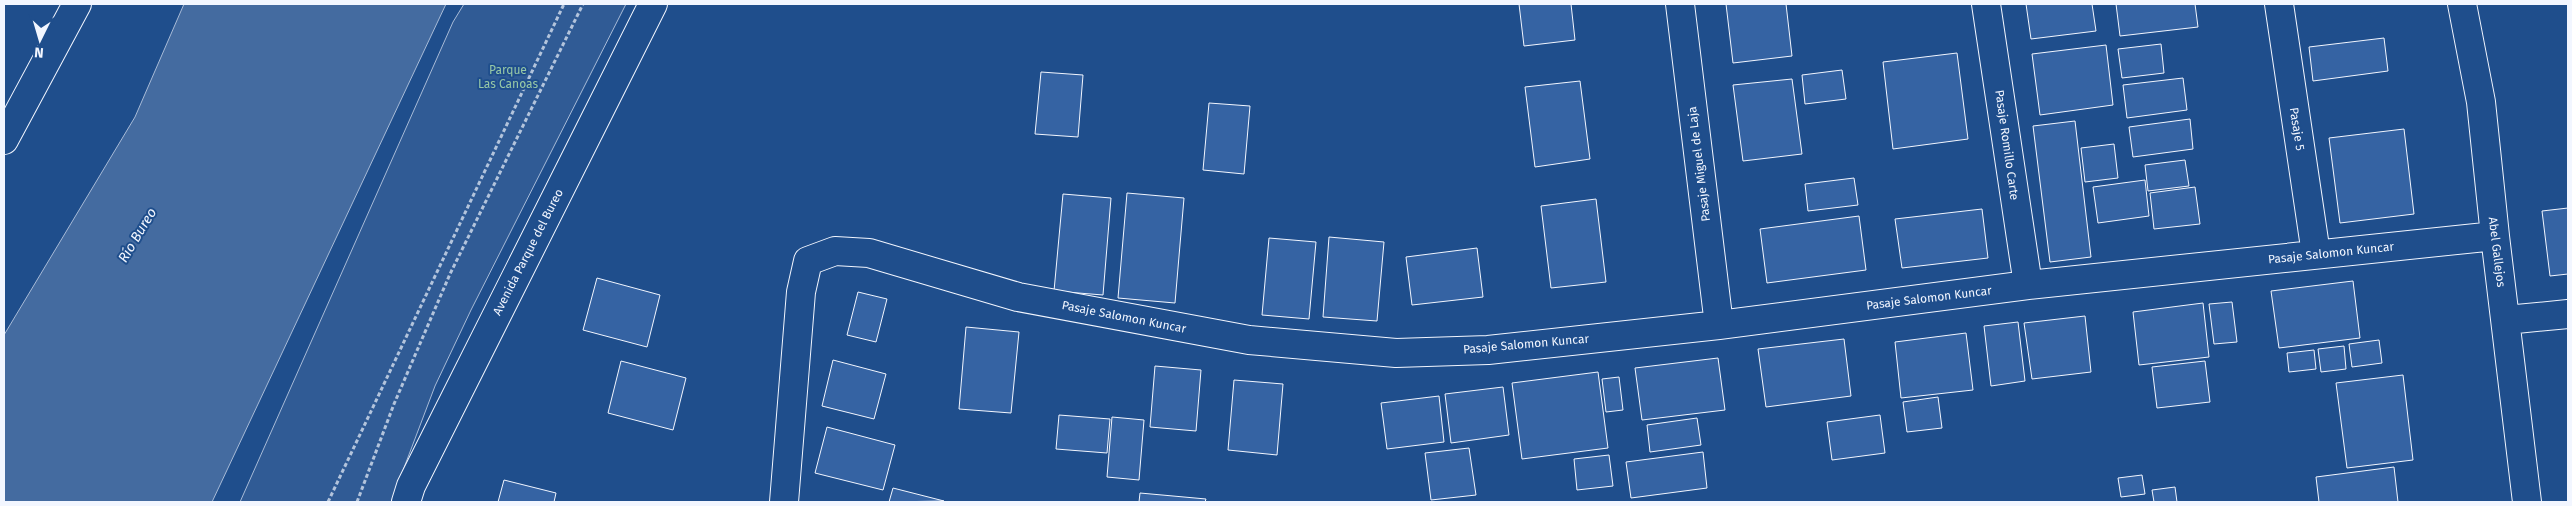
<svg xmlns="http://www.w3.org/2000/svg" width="2572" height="506" viewBox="0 0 2572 506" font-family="'Fira Sans',sans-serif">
	<rect width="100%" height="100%" fill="#1f4e8c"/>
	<path fill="#305b95" stroke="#a8bbd7" d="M464 4H626L471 310 435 386 391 502H240L453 22Z"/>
	<path fill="#446ba0" stroke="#a8bbd7" d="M184 4H446L212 502H4V335L135 117Z"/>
	<path fill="#3563a3" stroke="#f2f6ff" d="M1519 4H1571L1575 40 1524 46Z
		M1726 4H1786L1792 56 1733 63Z
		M2026 4H2092L2096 31 2031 39Z
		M2116 4H2195L2198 27 2120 36Z
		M2384 38 2388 71 2313 81 2309 47Z
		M2161 44 2164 73 2122 78 2118 49Z
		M2106 45 2113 105 2040 115 2032 54Z
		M1957 53 1968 139 1893 149 1883 62Z
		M1842 70 1846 99 1805 104 1802 75Z
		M1041 72 1083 75 1078 137 1035 134Z
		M2183 78 2187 110 2127 118 2123 85Z
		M1792 79 1802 154 1743 161 1733 85Z
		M1580 81 1590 159 1535 167 1525 87Z
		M1209 103 1250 106 1244 174 1203 170Z
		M2190 119 2193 149 2133 157 2129 127Z
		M2075 121 2091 257 2050 262 2033 126Z
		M2404 129 2414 214 2340 223 2329 138Z
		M2114 144 2118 178 2085 182 2081 148Z
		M2185 160 2189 186 2148 191 2145 165Z
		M1854 178 1858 205 1808 211 1805 184Z
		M2145 180 2149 216 2098 223 2093 187Z
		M2195 187 2200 224 2154 229 2150 193Z
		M1127 193 1184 198 1175 303 1118 298Z
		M1063 194 1111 198 1103 295 1054 291Z
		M1596 199 1606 282 1551 288 1541 206Z
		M2568 208V274L2550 276 2542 211Z
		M1982 209 1988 258 1902 268 1895 219Z
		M1859 216 1866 270 1767 283 1760 229Z
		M1329 237 1384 242 1377 321 1323 317Z
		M1269 238 1316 242 1309 319 1262 315Z
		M1477 248 1483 297 1412 305 1406 257Z
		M597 278 660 295 647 347 583 330Z
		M2353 281 2360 338 2279 348 2271 291Z
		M858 292 887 299 876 342 847 335Z
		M2232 302 2237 342 2214 344 2209 304Z
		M2203 303 2209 357 2139 365 2133 312Z
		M2085 316 2091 372 2032 379 2024 323Z
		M2018 322 2025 381 1991 386 1984 326Z
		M966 327 1019 332 1011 413 959 409Z
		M1966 333 1973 390 1901 398 1895 342Z
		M1844 339 1851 396 1766 407 1758 349Z
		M2379 340 2382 363 2352 367 2349 344Z
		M2344 346 2346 369 2321 372 2318 349Z
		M2314 350 2316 369 2289 372 2287 353Z
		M1718 358 1725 410 1642 420 1635 368Z
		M833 360 886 374 874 419 822 406Z
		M621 361 686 378 673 430 608 413Z
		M2205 361 2210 402 2157 408 2152 367Z
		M1155 366 1201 370 1196 431 1150 427Z
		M1598 372 1608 448 1522 459 1512 383Z
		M2403 375 2413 460 2347 468 2336 383Z
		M1619 377 1623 410 1606 412 1602 379Z
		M1234 380 1283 384 1277 455 1228 450Z
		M1503 387 1509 435 1451 443 1445 394Z
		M1439 396 1444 442 1387 449 1381 403Z
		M1938 397 1942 428 1907 432 1903 402Z
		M1059 415 1110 419 1107 453 1056 449Z
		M1880 415 1885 453 1832 460 1827 422Z
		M1112 417 1144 420 1139 480 1107 477Z
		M1697 418 1701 445 1650 452 1647 425Z
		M827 427 895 445 883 490 815 473Z
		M1469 448 1476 495 1431 500 1425 453Z
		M1703 452 1707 488 1631 498 1626 462Z
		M1609 455 1613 486 1577 490 1574 459Z
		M2394 467 2398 502H2319L2316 477Z
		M2142 475 2145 494 2121 497 2118 478Z
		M504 480 556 493 554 502H498Z
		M2175 487 2177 502H2154L2152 490Z
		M893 488 944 501 889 502Z
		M1140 493 1206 499 1205 502H1139Z"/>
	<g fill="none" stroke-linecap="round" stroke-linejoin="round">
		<defs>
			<path id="minor" d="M1680 4 1719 325
				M1986 4 2028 285
				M2279 4 2316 254
				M2462 4 2481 102 2495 236 2527 502
				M4 140 77 4
				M2506 320 2568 314
				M406 502 411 486 653 4
				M784 502 801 292 808 261 835 251 869 253 1018 297 1249 340 1396 353 1488 350 1719 325 2028 285 2495 236"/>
		</defs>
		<use href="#minor" stroke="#f2f6ff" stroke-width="30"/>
		<path stroke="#b3c4dc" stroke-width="3" stroke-dasharray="4 2.5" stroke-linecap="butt" d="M328 502 564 4
			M357 502 394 404 450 274 583 4"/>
		<use href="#minor" stroke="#1f4e8c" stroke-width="28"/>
	</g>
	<g text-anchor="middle" stroke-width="4" stroke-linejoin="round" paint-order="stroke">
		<g font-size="12" fill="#97c8a6" stroke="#1f4e8c">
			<text x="508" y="74">Parque<tspan x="508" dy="14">Las Canoas</tspan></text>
		</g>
		<g font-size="12" fill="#f2f6ff" stroke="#1f4e8c">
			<text transform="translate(2297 129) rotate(81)" y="4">Pasaje 5</text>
			<text transform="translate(2007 145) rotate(82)" y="4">Pasaje Romillo Carte</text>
			<text transform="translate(1699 164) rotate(-97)" y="4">Pasaje Miguel de Laja</text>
			<text transform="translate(528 252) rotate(-63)" y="4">Avenida Parque del Bureo</text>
			<text transform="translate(2497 252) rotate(83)" y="4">Abel Gallejos</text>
			<text transform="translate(2331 253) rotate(-6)" y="4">Pasaje Salomon Kuncar</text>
			<text transform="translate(1929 298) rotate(-7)" y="4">Pasaje Salomon Kuncar</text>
			<text transform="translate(1124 317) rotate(11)" y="4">Pasaje Salomon Kuncar</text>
			<text transform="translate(1526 344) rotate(-5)" y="4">Pasaje Salomon Kuncar</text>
		</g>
		<g font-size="14" font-style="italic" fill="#f2f6ff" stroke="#1f4e8c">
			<text transform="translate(137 235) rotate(-59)" y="5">Río Bureo</text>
		</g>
	</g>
	<rect width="2572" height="506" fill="none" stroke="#f2f6ff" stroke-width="10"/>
	<g transform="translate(40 40) rotate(185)" stroke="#1f4e8c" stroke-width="4" paint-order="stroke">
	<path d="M0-4L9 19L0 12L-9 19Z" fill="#f2f6ff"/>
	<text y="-8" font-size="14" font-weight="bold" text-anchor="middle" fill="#f2f6ff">N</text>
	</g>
</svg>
